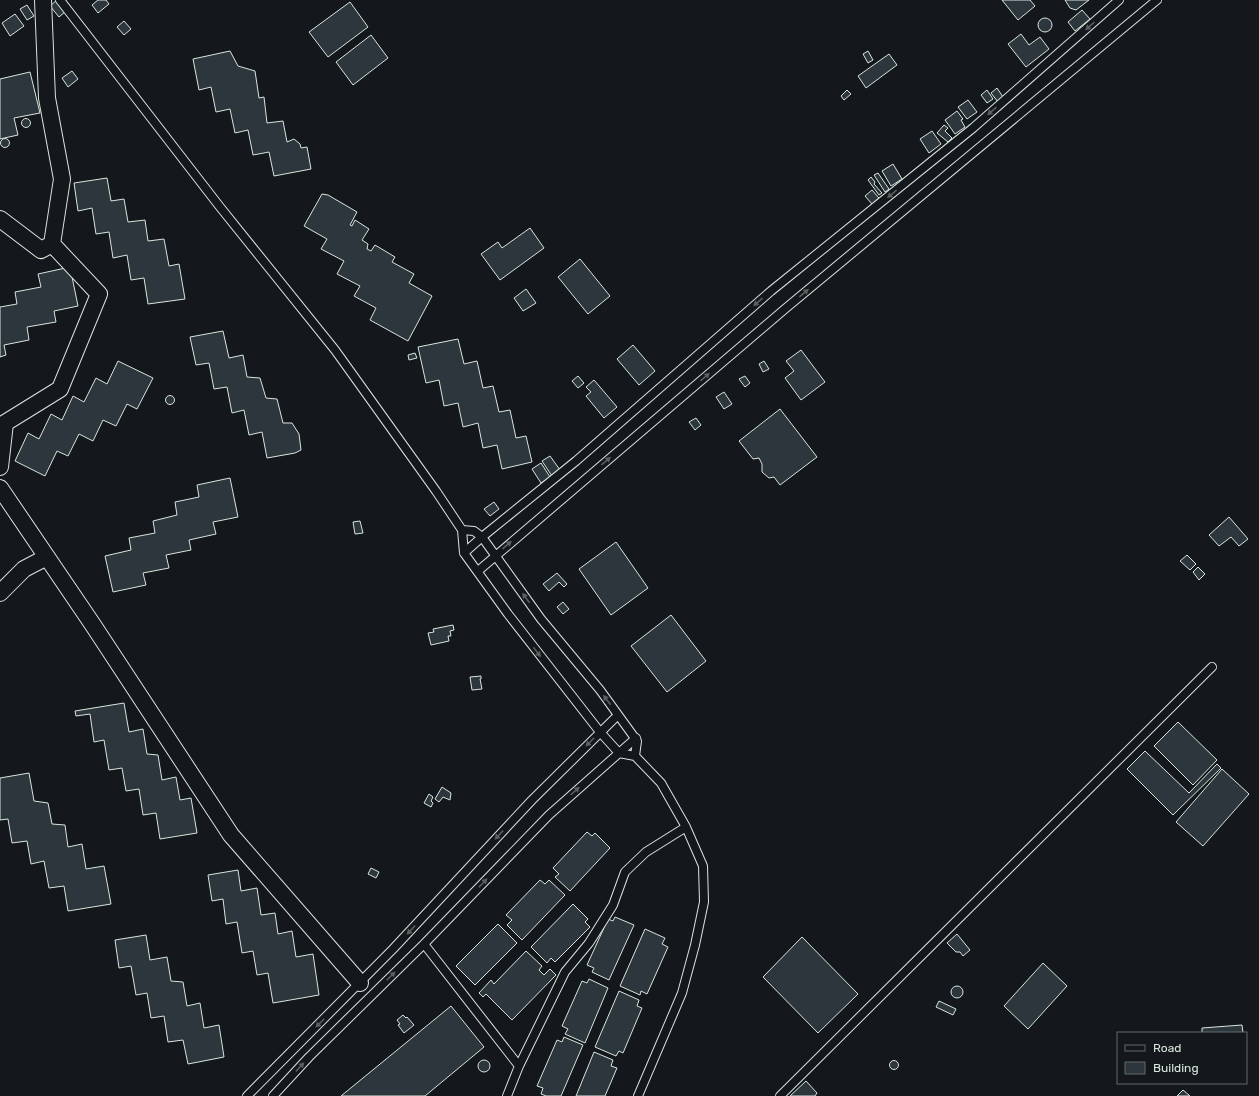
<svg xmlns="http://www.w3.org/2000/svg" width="1259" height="1096" viewBox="0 0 1259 1096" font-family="Rubik,sans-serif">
	<rect width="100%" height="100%" fill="#14181c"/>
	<path fill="#2c363c" stroke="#d8e6dc" d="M57 0 66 11 59 17 50 6Z
		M98 0H106L109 4 98 13 92 5Z
		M1002 0H1030L1035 6 1018 20Z
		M1065 0H1089L1076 10 1070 8Z
		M350 2 368 27 328 57 309 32Z
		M27 5 34 16 27 20 20 9Z
		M1082 10 1090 19 1075 31 1068 22Z
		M15 14 24 26 10 36 2 23Z
		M1038 25a7 7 0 1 1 14 0a7 7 0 1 1-14 0Z
		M124 21 131 29 124 35 117 27Z
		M1021 34 1029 45 1040 37 1049 49 1026 67 1008 44Z
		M371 35 388 58 353 85 336 62Z
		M230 51 238 66 255 71 259 98 264 97 267 123 283 121 287 142 294 139 300 144 301 148 307 147 311 169 274 176 269 152 253 155 248 130 235 133 230 109 216 112 211 87 199 90 193 59Z
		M868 51 873 60 868 63 863 54Z
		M889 54 897 65 866 88 858 76Z
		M72 71 78 79 68 87 62 78Z
		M30 72 40 113 14 118 18 135 0 139V79Z
		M997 88 1003 97 998 102 991 93Z
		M847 90 851 94 844 100 841 96Z
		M987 90 993 99 987 103 981 95Z
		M968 100 977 112 967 119 958 107Z
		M957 111 963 119 961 120 965 127 955 134 945 120Z
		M21.5 123a4.5 4.5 0 1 1 9 0a4.5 4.5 0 1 1-9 0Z
		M944 125 948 128 945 131 952 138 948 142 937 133Z
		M932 131 941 144 929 153 920 139Z
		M0.5 143a4.5 4.5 0 1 1 9 0a4.5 4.5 0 1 1-9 0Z
		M893 164 902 179 891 186 882 171Z
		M878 173 889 189 885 192 874 175Z
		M871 177 875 182 874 184 882 193 879 195 868 180Z
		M107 178 111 201 124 199 128 222 145 220 148 241 164 239 169 266 179 264 185 299 148 304 144 278 131 280 127 255 113 258 109 232 96 234 92 208 78 211 74 183Z
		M872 190 879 198 872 204 865 196Z
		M322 194 328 195 357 212 350 225 352 226 355 220 369 229 362 240 368 244 367 249 371 251 375 245 395 257 392 262 414 274 409 283 432 296 408 341 370 320 376 308 354 296 360 286 337 274 344 261 321 249 327 239 304 226Z
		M530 228 544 248 500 280 481 254 498 242 502 248Z
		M580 259 610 296 588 314 558 277Z
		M70 267 78 306 54 311 56 322 27 327 29 340 4 345 6 355 0 357V307L17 304 15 292 41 287 38 274Z
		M526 289 536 303 523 311 514 298Z
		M223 331 229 358 243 355 247 377 260 378 266 398 277 399 283 423H292L299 434 301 450 295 453 267 458 262 432 249 435 244 410 232 413 227 387 214 389 209 363 196 365 190 337Z
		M458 339 464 364 477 361 483 388 493 386 499 412 510 410 516 438 526 436 532 462 502 469 497 445 483 448 478 423 463 427 458 403 444 406 439 380 426 383 418 347Z
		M633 345 655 371 639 385 617 359Z
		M801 350 825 382 801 400 785 378 794 371 786 361Z
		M415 353 417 358 409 360 408 355Z
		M118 361 153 378 137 409 127 404 116 426 103 420 93 441 79 434 68 456 57 451 45 476 15 461 28 433 39 439 51 414 62 420 73 396 84 402 96 378 107 384Z
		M764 361 769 369 763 372 759 364Z
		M578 376 584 383 578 388 572 381Z
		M745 376 750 383 745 387 739 379Z
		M594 380 617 407 604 418 586 396 591 392 586 387Z
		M724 392 732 404 724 409 716 397Z
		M165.5 400a4.5 4.5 0 1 1 9 0a4.5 4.5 0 1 1-9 0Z
		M780 409 817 457 780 485 774 477 769 478 762 472V464L759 458 753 459 739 441Z
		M696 418 701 425 695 430 689 422Z
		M550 456 560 470 552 476 542 461Z
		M541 463 550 477 541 483 532 469Z
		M230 478 238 517 213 522 216 534 189 540 191 550 166 555 169 568 143 573 146 585 113 592 105 556 131 550 129 538 155 533 153 521 177 515 175 502 199 497 197 485Z
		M494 502 499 509 490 516 484 509Z
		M1229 517 1248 539 1239 546 1231 537 1219 546 1209 535Z
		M360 521 363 533 355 534 353 522Z
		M616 542 648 588 611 615 579 569Z
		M1187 555 1196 564 1190 570 1180 561Z
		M1198 567 1205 574 1199 580 1193 572Z
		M557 573 567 584 564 587 559 582 549 591 543 584Z
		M563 602 569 609 563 614 557 607Z
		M671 615 706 661 667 692 631 646Z
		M453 625 454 630 450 631 451 636H448L449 641 431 645 428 633 434 632 433 629Z
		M481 676V679H480L482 689 472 690 470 677Z
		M124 703 129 732 143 729 147 754 158 755 162 780 176 777 180 800 191 798 197 833 160 839 156 813 143 815 139 789 126 791 122 768 109 770 104 740 94 742 90 714 76 716 75 711Z
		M1178 722 1217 760 1193 785 1154 746Z
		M1145 751 1189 793 1217 764 1221 768 1173 815 1127 769Z
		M1222 769 1249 794 1203 846 1176 822Z
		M29 773 34 801 48 803 52 824 65 825 68 847 82 844 86 869 104 866 111 904 68 911 64 886 49 888 44 861 31 864 27 841 12 843 8 819 0 820V778Z
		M442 787 451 793 450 800 443 797 439 802 435 799Z
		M429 794 433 797 431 801 433 803 431 807 424 803Z
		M587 832 592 836 595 833 610 848 570 891 555 877 559 874 553 868Z
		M371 868 379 872 376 878 368 874Z
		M238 870 241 891 257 888 261 915 275 913 278 934 292 931 296 957 313 954 319 995 273 1003 268 973 257 975 253 951 242 953 237 922 226 924 223 899 212 901 208 875Z
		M540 880 545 884 549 880 565 895 522 940 507 925 512 920 506 915Z
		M573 904 588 919 585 922 590 927 555 962 551 958 547 963 531 947Z
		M615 917 634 925 609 980 592 972 594 968 587 965 608 919 613 921Z
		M498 924 517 943 475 985 456 966Z
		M645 929 665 938 662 944 668 947 647 994 641 991 640 995 620 986Z
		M957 934 970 950 963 956 960 952H956L947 943Z
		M146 935 150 960 167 957 171 981 183 982 187 1006 200 1003 204 1028 219 1025 224 1057 188 1064 183 1040 168 1042 164 1016 151 1018 147 993 136 995 131 966 119 968 115 940Z
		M802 937 858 994 818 1033 763 977Z
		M526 951 542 966 539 970 544 975 550 969 556 975 512 1020 486 994 483 997 479 993 491 980 494 984Z
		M1043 963 1067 986 1028 1029 1004 1006Z
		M589 979 608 988 585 1043 565 1034 568 1029 562 1026 582 981 587 983Z
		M951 992a6 6 0 1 1 12 0a6 6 0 1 1-12 0Z
		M619 991 639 1000 637 1006 642 1008 623 1053 619 1051 616 1056 595 1047Z
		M939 1001 956 1009 953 1015 936 1007Z
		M451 1006 484 1047 425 1096H341Z
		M403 1015 406 1018 407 1017 414 1025 404 1033 398 1025 400 1024 397 1020Z
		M1242 1025 1243 1033H1202V1028Z
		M564 1037 583 1045 561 1096H546L541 1094 543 1088 537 1086 557 1040 562 1042Z
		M594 1052 613 1060 611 1066 617 1068 605 1096H576Z
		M478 1066a6 6 0 1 1 12 0a6 6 0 1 1-12 0Z
		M889.5 1065a4.5 4.5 0 1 1 9 0a4.5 4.5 0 1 1-9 0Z
		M806 1081 817 1093 815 1096H790Z
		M1183 1090 1190 1096H1177Z"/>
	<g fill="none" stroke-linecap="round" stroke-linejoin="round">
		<defs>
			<path id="service" d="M60 0 220 207 335 350 436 491 462 530 464 553 508 614 600 732 619 753 635 756 661 783 686 827 703 866 704 902 695 945 682 993 638 1096
				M462 530 474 531 482 537 541 619 600 690 637 741 635 756
				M464 553 482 537 576 461 771 291 973 128 1119 0
				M478 571 786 308 1157 0
				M424 944 519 1066
				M247 1096 393 949 532 800 618 715
				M273 1096 309 1057 424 944 549 815 636 738
				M507 1096 519 1066 565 972 589 943 613 905 625 872 646 852 686 827
				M780 1096 1212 667"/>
			<path id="minor" d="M0 219 41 250 52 244
				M0 467 5 423 60 389 99 294 52 244 62 179 47 98 43 0
				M0 488 93 625 231 835 360 983
				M0 593 24 569 47 557"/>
		</defs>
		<use href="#service" stroke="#d8e6dc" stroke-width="10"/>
		<use href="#minor" stroke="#d8e6dc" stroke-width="18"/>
		<use href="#service" stroke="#14181c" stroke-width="8"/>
		<use href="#minor" stroke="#14181c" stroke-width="16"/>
	</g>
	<defs><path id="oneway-solid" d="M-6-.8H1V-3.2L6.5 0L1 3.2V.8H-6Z"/></defs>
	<g fill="#59605f">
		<use href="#oneway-solid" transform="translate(1090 26) rotate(138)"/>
		<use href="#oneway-solid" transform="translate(992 111) rotate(139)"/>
		<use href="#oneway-solid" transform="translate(892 194) rotate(141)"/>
		<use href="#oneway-solid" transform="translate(804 293) rotate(-40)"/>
		<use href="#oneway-solid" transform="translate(758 302) rotate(139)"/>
		<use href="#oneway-solid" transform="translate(705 377) rotate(-40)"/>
		<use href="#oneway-solid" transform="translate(606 461) rotate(-40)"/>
		<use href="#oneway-solid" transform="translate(507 545) rotate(-41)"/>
		<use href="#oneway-solid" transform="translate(526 598) rotate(-126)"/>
		<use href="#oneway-solid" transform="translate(537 652) rotate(53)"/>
		<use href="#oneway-solid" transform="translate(607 700) rotate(-127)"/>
		<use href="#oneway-solid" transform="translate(590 742) rotate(135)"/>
		<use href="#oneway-solid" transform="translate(575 791) rotate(-42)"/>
		<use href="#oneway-solid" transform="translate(499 835) rotate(133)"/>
		<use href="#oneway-solid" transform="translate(483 883) rotate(-46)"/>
		<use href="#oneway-solid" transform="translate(411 930) rotate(133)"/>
		<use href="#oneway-solid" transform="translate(391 976) rotate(-45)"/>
		<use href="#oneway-solid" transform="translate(320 1023) rotate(135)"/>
		<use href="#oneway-solid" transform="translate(300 1067) rotate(-47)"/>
	</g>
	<rect x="1117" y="1032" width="130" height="52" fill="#14181c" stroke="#626a69"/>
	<rect x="1125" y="1045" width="20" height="6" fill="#14181c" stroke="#626a69"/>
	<text x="1153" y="1052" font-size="12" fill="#d8e6dc">Road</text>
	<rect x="1125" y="1062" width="20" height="12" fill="#2c363c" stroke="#626a69"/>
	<text x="1153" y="1072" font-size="12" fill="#d8e6dc">Building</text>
</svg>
